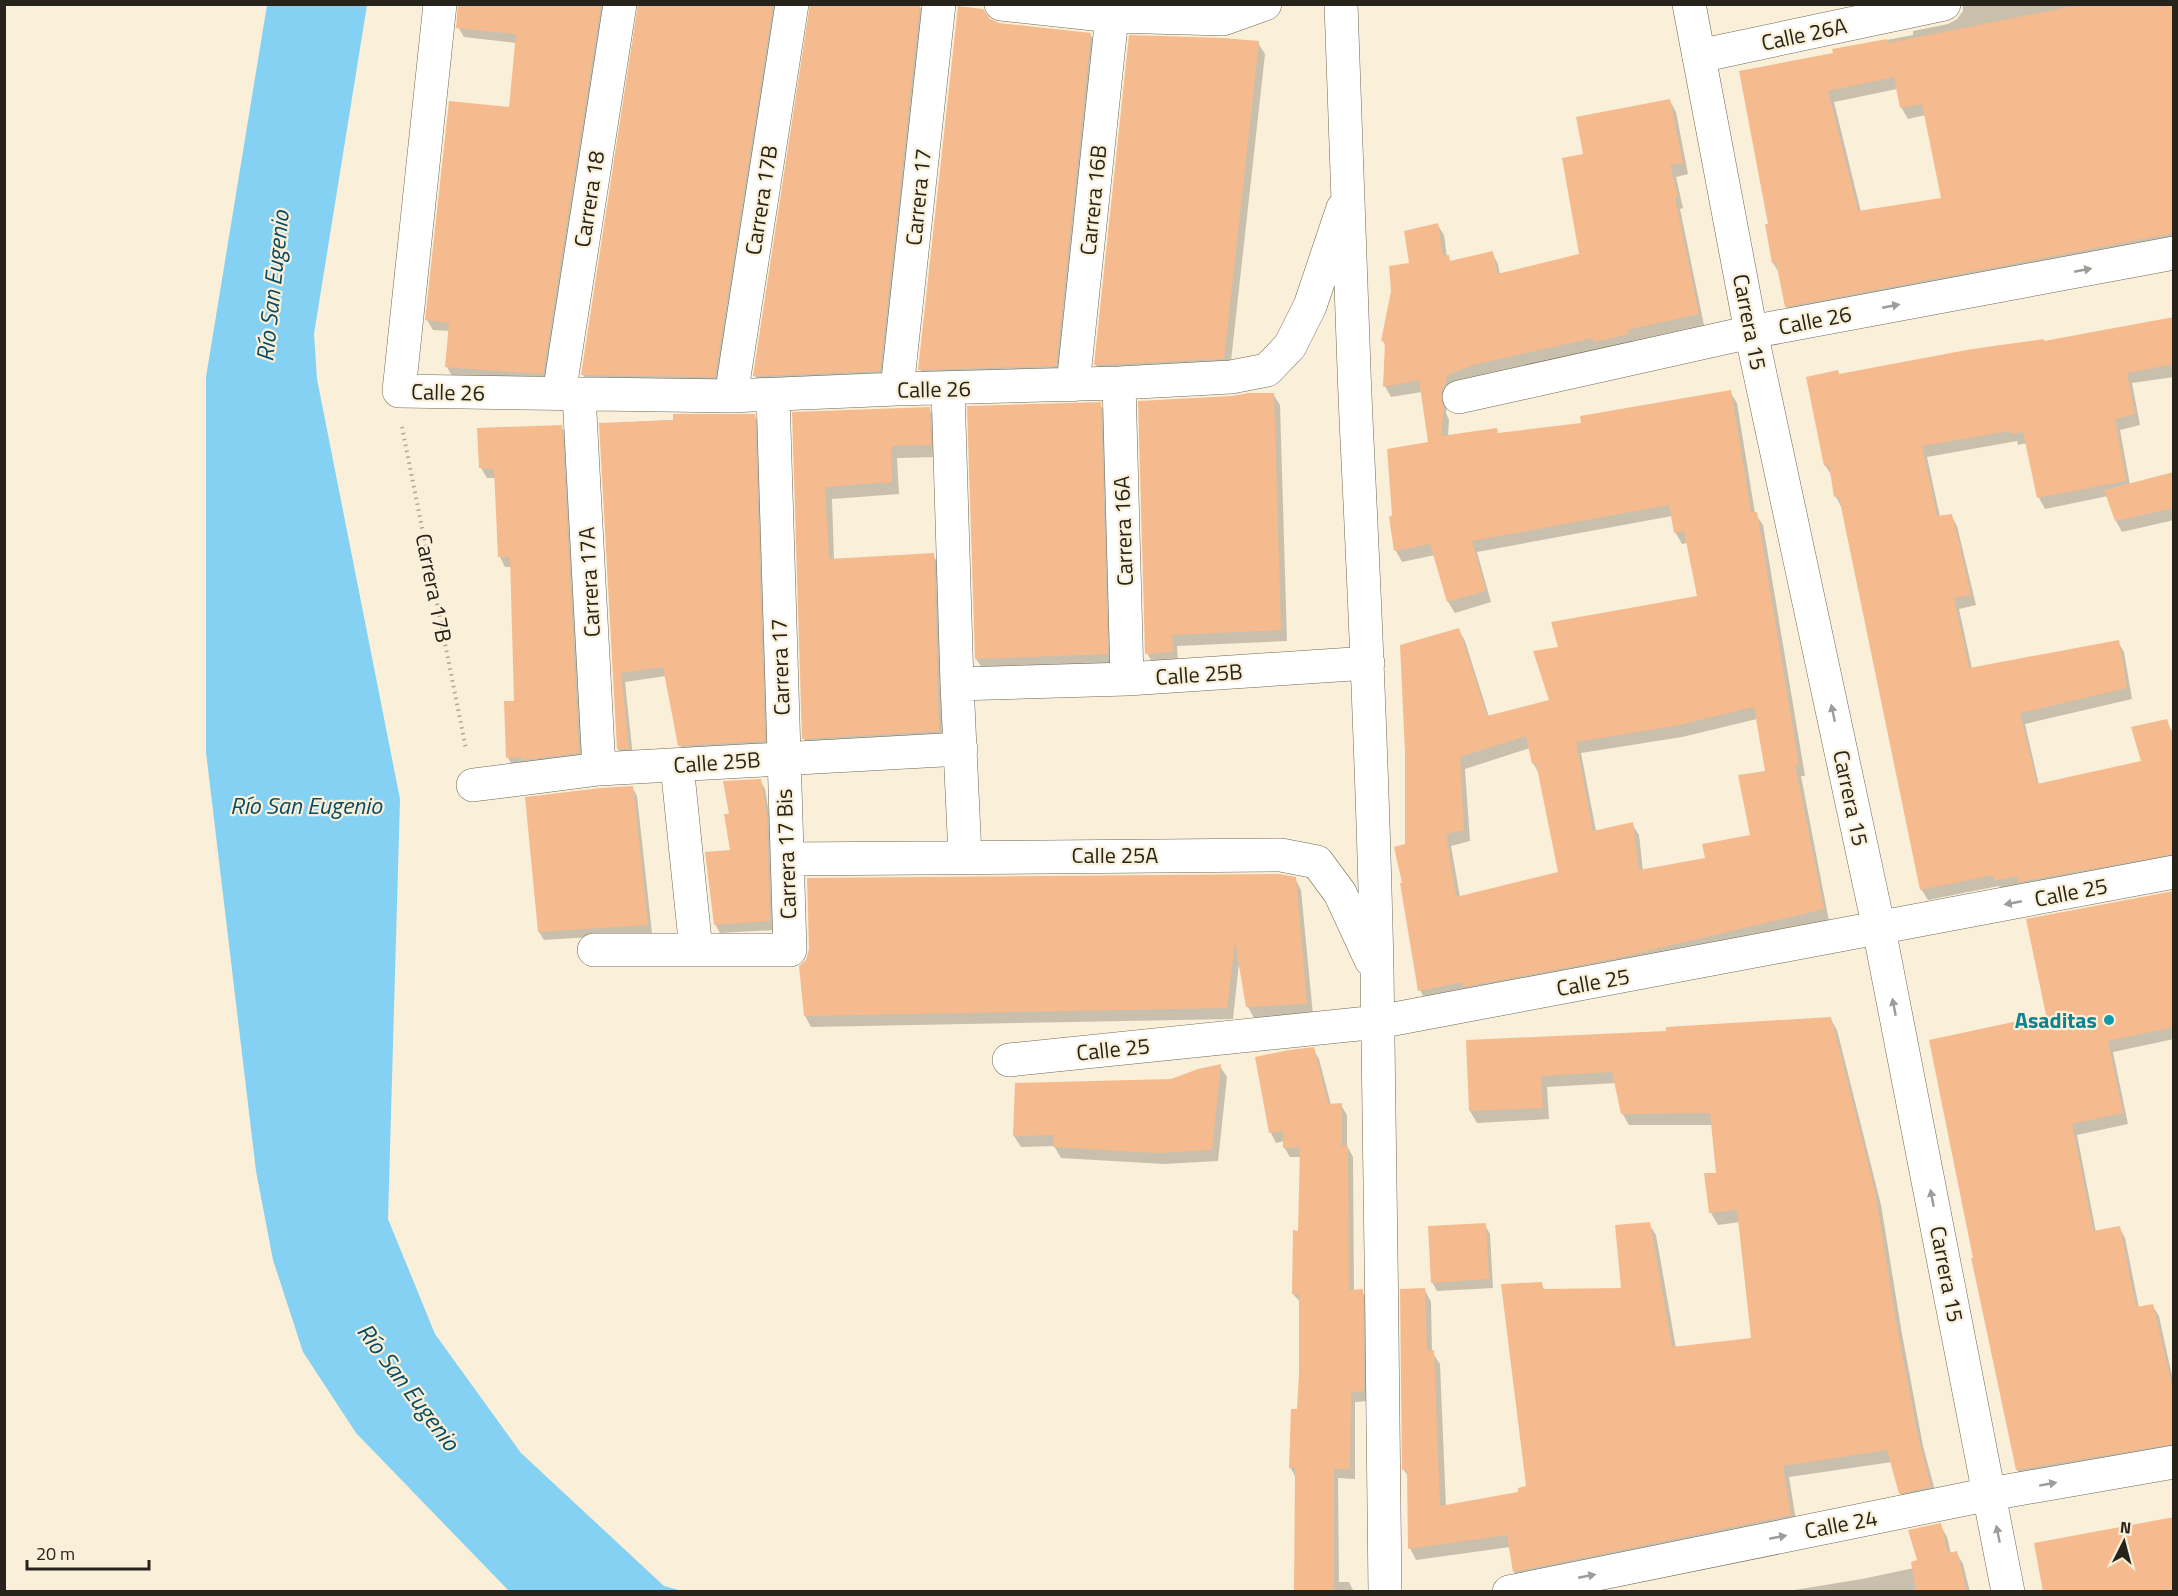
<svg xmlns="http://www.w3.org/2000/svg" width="2178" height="1596" viewBox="0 0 2178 1596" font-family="'Titillium Web',sans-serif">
	<rect width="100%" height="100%" fill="#faf0d9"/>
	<path fill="#85d1f3" d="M267 5H367L314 334 317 379 400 799 388 1219 435 1334 521 1453 664 1586 682 1591H509L356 1433 303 1352 273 1260 256 1171 206 752V377Z"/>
	<path fill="#0003" fill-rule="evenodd" d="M460 4H610L548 383 452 376 447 367 450 331 433 330 427 320 511 109 516 43 464 37 458 27Z
		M640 4H781L720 386 588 384 583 375Z
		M1963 4H2174V246L1793 318 1786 306 1780 274 1773 263 1770 225 1835 55 1834 50 1913 35V31L1948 24 1957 19 1963 11ZM1897 89 1901 107 1908 119 1926 115 1942 199 1861 212 1834 102Z
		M919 5 925 16 885 381 761 386 755 376 812 7Z
		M988 20 999 24 1090 34 1096 44 1061 375 925 379 920 369Z
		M1258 43 1265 54 1230 370 1102 376 1096 365Z
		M1670 101 1676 112 1688 174 1676 177 1683 208 1680 209 1704 325 1632 341 1634 346 1447 404 1446 413 1449 420 1448 437 1499 434 1582 424 1730 392 1737 403 1755 513 1763 525 1805 776H1801L1829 921 1426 1001 1420 990 1404 884 1407 846 1459 630 1465 641 1489 717 1551 701 1559 648 1699 597 1687 543 1682 544 1675 532 1672 516 1477 552 1491 602 1455 613 1448 602 1435 555 1402 562 1396 551 1429 443 1422 392 1391 397 1385 386 1386 347 1383 341 1410 264 1437 224 1444 235 1447 257 1451 262 1492 253 1498 264 1500 275 1580 255 1585 155ZM1757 719 1766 772 1752 836 1707 860 1643 871 1639 835 1632 824 1596 831 1581 753 1682 737ZM1530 748 1533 763 1540 775 1559 873 1460 897 1451 846 1470 841 1465 769Z
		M2174 318V377L2132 383 2140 425 2120 430 2130 485 2174 474V520L2122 532 2116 521 2108 496 2045 509 2039 498 2027 443 2018 445 2017 441 1927 457 1940 517 1951 515 1957 526 1976 605 1959 609 1972 669 2118 642 2124 652 2132 699 2025 724 2039 785 2142 762 2166 720 2174 735V865L2002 891 1999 886 1928 900 1921 889 1842 508 1836 497 1832 476 1825 465 1838 372 1840 375 2044 342Z
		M1273 394 1280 405 1287 641 1177 646 1178 663 1153 664 1147 653Z
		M1100 404 1106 415 1113 665 983 669 976 659Z
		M929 408 936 421 937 457 897 458 899 494 832 499 834 560 933 555 940 567 945 743 811 751 804 739 794 414Z
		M754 415 759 424 769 750 685 754 680 745 666 676 625 682 633 757 623 758 618 749 601 424Z
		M561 426 567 436 584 762 513 767 508 758 516 702 512 567H505L500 557 496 478H487L481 468Z
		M760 780 765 789 771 825 775 930 720 933 715 924 731 852V816Z
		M632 787 637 796 652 933 544 940 539 932Z
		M1295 878 1301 890 1313 1015 1254 1018 1248 1007 1239 963 1233 1019 811 1027 805 1016 807 960Z
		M2174 893V1039L2113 1052 2128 1124 2077 1135 2096 1232 2119 1227 2125 1238 2139 1308 2152 1305 2159 1316 2174 1385V1455L2024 1481 2017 1470 1976 1276 2048 1016Z
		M1830 1018 1837 1030 1881 1205 1902 1334 1923 1446 1937 1498 1907 1505 1900 1493 1892 1462 1789 1477 1797 1527 1521 1583 1514 1572 1510 1547 1416 1560 1410 1548 1409 1478 1404 1470 1425 1290 1431 1302 1432 1352 1440 1364 1446 1507 1520 1494 1528 1488 1541 1284 1545 1291 1623 1290 1649 1224 1656 1235 1676 1348 1752 1340 1740 1222 1718 1225 1711 1213 1706 1175 1717 1174 1713 1125H1629L1622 1113 1616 1083 1547 1087 1549 1119 1477 1123 1470 1111 1467 1042 1668 1032Z
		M1313 1049 1319 1059 1331 1105H1341L1347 1115V1146L1353 1157 1354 1291H1362L1368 1301 1369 1401 1355 1402V1479L1338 1478 1339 1582H1349L1354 1592H1295L1296 1478 1290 1467 1299 1411 1301 1303 1293 1294 1299 1232 1301 1157H1290L1284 1147V1141L1276 1143 1271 1133Z
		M1220 1066 1227 1077 1218 1161 1164 1164 1061 1158 1054 1146 1021 1147 1014 1136 1171 1080Z
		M1485 1225 1490 1234 1493 1288 1437 1291 1432 1282Z
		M1940 1525 1947 1537 1951 1554 1956 1552 1963 1564 1970 1592H1782L1862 1579 1914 1568Z"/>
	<path fill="#f5bb8e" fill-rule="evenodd" d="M458 4H601L543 374 445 367 449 323 425 320 449 101 509 107 516 34 456 28Z
		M638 4H773L715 377 581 375Z
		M810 4H920L880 371 753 376Z
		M2083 4H2174V233L1785 307 1776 262 1772 263 1765 224H1768L1739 71 1833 53 1832 49 1887 39 1888 43ZM1894 77 1900 108 1922 104 1941 198 1858 211 1828 91Z
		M958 6 983 9 990 19 999 23 1091 33 1056 366 918 370Z
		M1129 35 1223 38 1259 41 1224 359 1094 365Z
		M1670 99 1683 163 1670 165 1678 197 1675 198 1699 314 1627 330 1629 334 1594 342 1593 338 1473 365 1447 375 1446 383 1441 392V400L1444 407 1441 436 1497 428 1498 433 1581 423 1580 416 1731 390 1751 512H1757L1799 765H1795L1824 909 1617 958 1463 987V982L1418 991 1400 883H1402L1394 847 1405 844V753L1400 645 1459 628 1487 716 1549 700 1533 651 1558 647 1551 622 1697 596 1684 531 1674 533 1669 505 1472 541 1486 591 1447 602 1430 544 1394 551 1389 517 1392 515 1387 449 1428 442 1419 380 1383 387 1385 342 1381 341 1391 291 1389 266 1409 263 1404 231 1438 223 1443 256 1449 255 1450 261 1493 251 1497 274 1579 254 1562 158 1583 154 1576 117ZM1754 707 1765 771 1738 775 1750 835 1702 844 1705 858 1639 870 1633 822 1593 831 1576 742 1675 726ZM1526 736 1532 764 1536 763 1558 872 1456 897 1446 834 1464 830 1460 757Z
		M2174 317V364L2127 373 2135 414 2115 419 2126 481 2037 498 2023 432 2011 434 2010 431 1922 446 1937 516 1952 514 1971 595 1954 598 1969 668 2119 640 2127 688 2020 713 2037 784 2141 761 2131 727 2167 719 2174 741V854L2018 882 2017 876 1994 881V875L1920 890 1839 497H1834L1829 465 1824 466 1806 377 1838 370 1839 374 1972 349 2044 339V341Z
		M1248 393H1274L1281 630 1172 635 1173 652 1145 654 1138 401 1232 396Z
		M1101 402 1108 654 975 659 967 406Z
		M930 407 931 445 891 446 892 482 825 487 829 559 934 553 939 731 802 739 792 412Z
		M673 414H755L765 741 678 746 663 667 621 673 629 749H617L599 423 673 420Z
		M562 425 579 753 521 760V757L506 758 504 701H514L510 557H498L494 469 479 468 477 428Z
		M2174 472V508L2115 521 2104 490Z
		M761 779 767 815 770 921 714 925 705 852 730 850 724 814H729L723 781Z
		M633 786 648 925 538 932 525 797 601 788Z
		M1279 874 1296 877 1307 1004 1246 1007 1235 942 1227 1008 804 1016 799 966 806 960 809 949 807 878Z
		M2174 891V1027L2108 1041 2123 1113 2072 1124 2093 1231 2120 1226 2136 1307 2153 1304 2170 1376 2174 1402V1444L2016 1470 1975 1276 1971 1258H1973L1929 1040 2046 1015 2026 919Z
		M1831 1017 1875 1191 1896 1321 1917 1432 1931 1487 1899 1494 1887 1450 1783 1466 1791 1515 1513 1572 1507 1535 1408 1549 1407 1470H1402L1400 1289 1425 1288 1427 1351 1434 1350 1440 1506 1518 1492V1488L1526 1486 1501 1284 1542 1282 1543 1289 1621 1288 1615 1225 1650 1222 1672 1347 1751 1338 1737 1210 1709 1213 1704 1173H1716L1710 1113 1621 1114 1612 1072 1541 1076 1543 1108 1469 1111 1466 1040 1666 1031V1027Z
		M1314 1047 1328 1104 1342 1103V1146H1348L1349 1290 1363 1289 1364 1391 1351 1392 1350 1469H1334V1592H1294L1295 1468H1289L1291 1409H1297L1299 1374V1294H1292L1293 1230 1298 1231 1300 1147 1283 1148V1131L1269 1133 1255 1057 1289 1050Z
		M1221 1064 1212 1150 1157 1153 1053 1147 1054 1135 1013 1136 1015 1083 1171 1079 1198 1069Z
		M1486 1223 1489 1279 1431 1283 1428 1226Z
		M2174 1517V1592H2043L2034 1543Z
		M1941 1523 1948 1553 1957 1551 1967 1592H1916L1911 1562 1917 1560 1908 1530Z"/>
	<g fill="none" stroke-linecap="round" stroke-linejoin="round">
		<defs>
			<path id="street" d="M440 4 399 391 731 396 897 389 1119 383 1231 377 1267 370 1290 346 1310 306 1343 208
				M1001 4 1112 16 1223 19 1265 4
				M1341 4C1347 143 1350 281 1356 419 1365 602 1373 786 1377 969 1381 1177 1382 1384 1385 1592
				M1699 56 1944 4
				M1119 383 1127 679
				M1073 385 1112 16
				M897 389 939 4
				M948 389 957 684 965 856
				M559 394 620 4
				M579 395 599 769
				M731 396 792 4
				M1459 397 1751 332 2174 253
				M957 684 1127 679 1368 663
				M677 765 696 950
				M473 785 599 769 961 749
				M787 859 1281 855 1317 862 1340 893 1371 960
				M594 950H790L773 395
				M1009 1060 1378 1022 2174 872
				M1509 1592 1990 1494 2174 1462"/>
			<path id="primary" d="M1689 4 1751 332 1879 929 2008 1592"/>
		</defs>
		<use href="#street" stroke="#6f6754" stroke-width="34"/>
		<use href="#primary" stroke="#6f6754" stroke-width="34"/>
		<path stroke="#afa896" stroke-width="4" stroke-dasharray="1.5 4.5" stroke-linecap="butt" d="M402 427 466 749"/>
		<use href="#street" stroke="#fff" stroke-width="33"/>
		<use href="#primary" stroke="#fff" stroke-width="33"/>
	</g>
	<defs><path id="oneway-solid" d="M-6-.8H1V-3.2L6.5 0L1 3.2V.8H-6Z" transform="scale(1.5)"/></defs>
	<g fill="#9d9c98">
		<use href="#oneway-solid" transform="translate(2083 270) rotate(-11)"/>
		<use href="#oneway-solid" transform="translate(1891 306) rotate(-11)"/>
		<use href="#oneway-solid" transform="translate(1833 713) rotate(-102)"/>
		<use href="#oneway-solid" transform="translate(2013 903) rotate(169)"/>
		<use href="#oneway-solid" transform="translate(1894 1007) rotate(-101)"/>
		<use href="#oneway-solid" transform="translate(1932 1198) rotate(-101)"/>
		<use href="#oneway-solid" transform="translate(2048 1484) rotate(-10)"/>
		<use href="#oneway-solid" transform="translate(1998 1534) rotate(-101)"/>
		<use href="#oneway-solid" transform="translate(1778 1537) rotate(-11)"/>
		<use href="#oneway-solid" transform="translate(1587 1576) rotate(-11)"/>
	</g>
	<circle fill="#0f9aa8" stroke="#faf0d9" stroke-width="2" cx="2109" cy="1020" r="6"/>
	<g text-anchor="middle" stroke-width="4.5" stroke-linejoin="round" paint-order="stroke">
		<g font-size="22" fill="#26231a" stroke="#faf0d9">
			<text transform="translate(1804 34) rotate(-12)" y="8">Calle 26A</text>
			<text transform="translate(918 197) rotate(-84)" y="8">Carrera 17</text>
			<text transform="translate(589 199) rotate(-81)" y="8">Carrera 18</text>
			<text transform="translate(761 200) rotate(-81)" y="8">Carrera 17B</text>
			<text transform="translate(1093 200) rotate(-84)" y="8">Carrera 16B</text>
			<text transform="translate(1815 320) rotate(-11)" y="8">Calle 26</text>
			<text transform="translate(1750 322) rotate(79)" y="8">Carrera 15</text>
			<text transform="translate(934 389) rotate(-1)" y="8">Calle 26</text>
			<text transform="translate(448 392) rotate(1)" y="8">Calle 26</text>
			<text transform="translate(1123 531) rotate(-92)" y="8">Carrera 16A</text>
			<text transform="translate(589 582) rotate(-93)" y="8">Carrera 17A</text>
			<text transform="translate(434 588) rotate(79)" y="8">Carrera 17B</text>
			<text transform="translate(780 667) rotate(-92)" y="8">Carrera 17</text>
			<text transform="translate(1199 674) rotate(-4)" y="8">Calle 25B</text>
			<text transform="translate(717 762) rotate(-4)" y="8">Calle 25B</text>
			<text transform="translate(1851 798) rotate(78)" y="8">Carrera 15</text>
			<text transform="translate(786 854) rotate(-92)" y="8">Carrera 17 Bis</text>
			<text x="1115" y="863">Calle 25A</text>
			<text transform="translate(2071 892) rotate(-11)" y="8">Calle 25</text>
			<text transform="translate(1593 982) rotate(-10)" y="8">Calle 25</text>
			<text transform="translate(1113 1049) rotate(-6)" y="8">Calle 25</text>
			<text transform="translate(1947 1274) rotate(79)" y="8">Carrera 15</text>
			<text transform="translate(1841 1524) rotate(-11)" y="8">Calle 24</text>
		</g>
		<g font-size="22" font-weight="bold" fill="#0d838f" stroke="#faf0d9" text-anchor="end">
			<text x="2097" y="1028">Asaditas</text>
		</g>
		<g font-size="24" font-style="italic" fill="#084b62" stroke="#faf0d9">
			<text transform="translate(273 286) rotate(-84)" y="8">Río San Eugenio</text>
			<text x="306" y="814">Río San Eugenio</text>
			<text transform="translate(408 1387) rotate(53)" y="8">Río San Eugenio</text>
		</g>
	</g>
	<rect width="2178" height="1596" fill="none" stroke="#26231a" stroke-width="12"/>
	<g transform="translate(2124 1542) rotate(6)" stroke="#faf0d9" stroke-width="4.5" paint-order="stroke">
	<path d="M0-4.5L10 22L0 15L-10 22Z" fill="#26231a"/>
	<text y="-9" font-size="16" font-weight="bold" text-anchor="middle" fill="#26231a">N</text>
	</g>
	<path d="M27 1560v9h122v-9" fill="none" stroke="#26231a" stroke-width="3"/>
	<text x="36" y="1560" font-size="18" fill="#26231a" stroke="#faf0d9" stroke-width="4.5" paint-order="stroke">20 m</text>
</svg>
